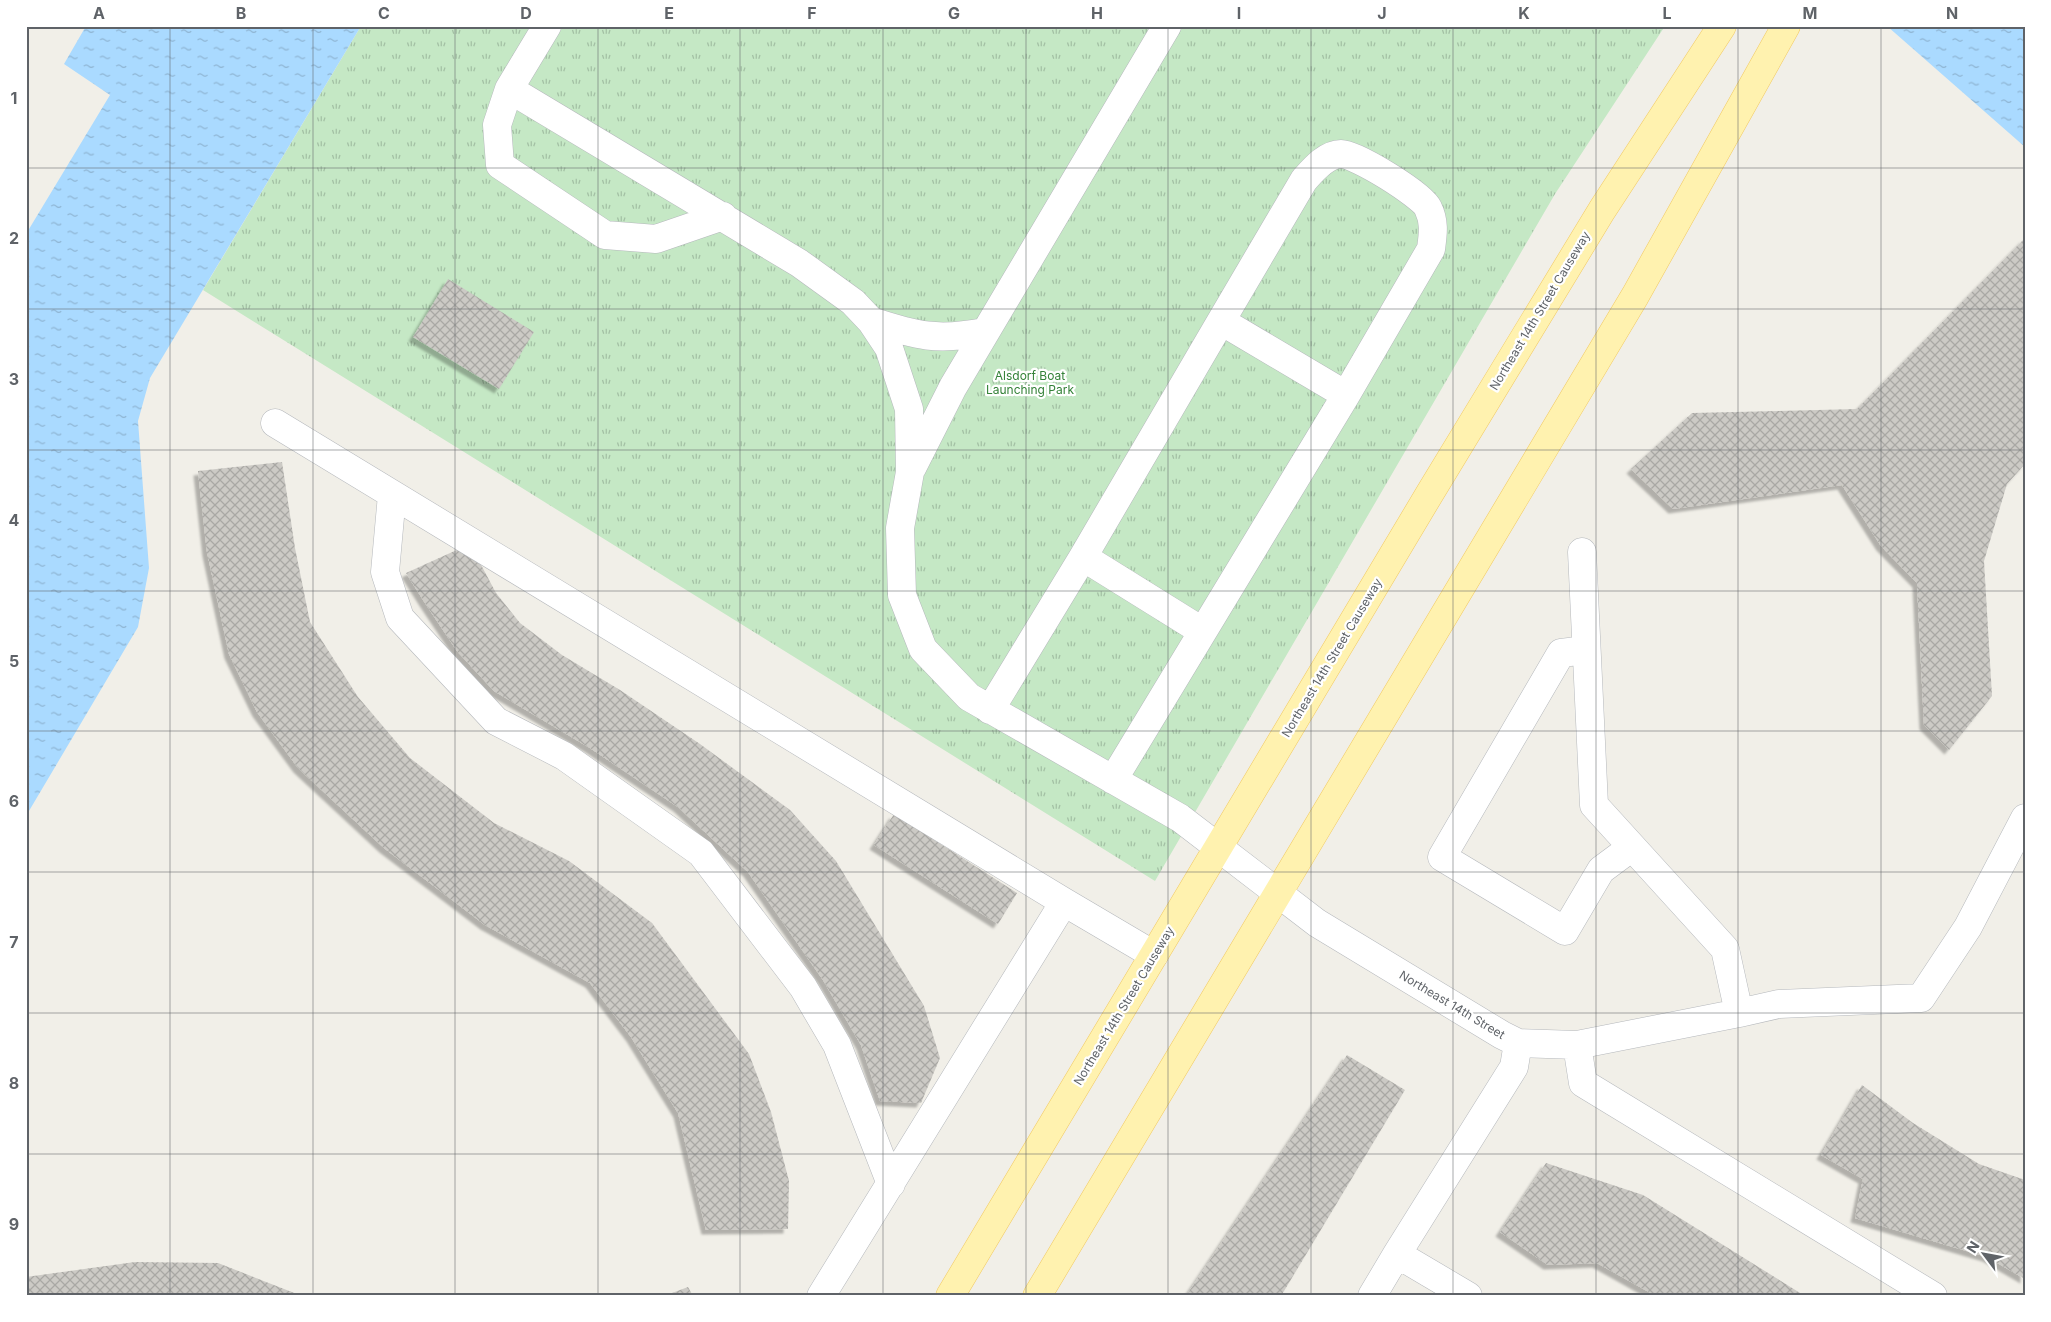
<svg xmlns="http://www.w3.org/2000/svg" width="2051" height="1322" viewBox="0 0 2051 1322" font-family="Inter,sans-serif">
	<defs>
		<pattern id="park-tufts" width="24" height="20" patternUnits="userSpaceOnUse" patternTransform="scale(1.25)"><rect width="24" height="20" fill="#c5e8c5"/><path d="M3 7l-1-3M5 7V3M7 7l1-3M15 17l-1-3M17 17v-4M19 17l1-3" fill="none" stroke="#a3c0a4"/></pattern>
		<pattern id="water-ripples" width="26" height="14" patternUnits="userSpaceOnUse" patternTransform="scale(1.25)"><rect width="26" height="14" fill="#aadaff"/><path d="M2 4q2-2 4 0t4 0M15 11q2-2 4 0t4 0" fill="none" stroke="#8eb4d2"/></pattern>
		<pattern id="building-cross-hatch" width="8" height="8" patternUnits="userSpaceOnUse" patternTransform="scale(1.25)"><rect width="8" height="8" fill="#cccac5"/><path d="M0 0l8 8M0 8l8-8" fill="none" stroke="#a9a8a4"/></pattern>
		<filter id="shadow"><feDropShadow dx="-4.5" dy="4.5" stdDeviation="1" flood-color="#0004"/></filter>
	</defs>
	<rect width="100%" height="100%" fill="#f1efe8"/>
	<path fill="url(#park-tufts)" d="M361 26H1665L1555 194 1155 881 203 290Z"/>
	<path fill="url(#water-ripples)" d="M86 26H361L150 378 138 421 149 568 138 627 26 816V234L110 95 64 64Z
		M1887 26H2025V147Z"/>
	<path fill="url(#building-cross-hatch)" filter="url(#shadow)" d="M2025 238V464L2007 484 1984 561 1992 696 1949 750 1924 725 1917 583 1881 546 1842 485 1673 509 1631 469 1692 413 1857 409Z
		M448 279 534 332 499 389 413 337Z
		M282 462 295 548 310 622 358 697 410 758 494 823 569 861 652 923 749 1054 771 1112 789 1181 788 1229 706 1230 678 1113 631 1037 590 983 485 925 384 848 298 768 257 712 229 654 207 552 198 471Z
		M470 544 496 593 520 623 562 655 620 690 700 744 790 810 836 861 924 1006 940 1058 921 1103 880 1101 861 1045 823 980 748 872 678 807 590 748 494 691 457 651 425 603 406 573Z
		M894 814 1017 893 998 924 874 845Z
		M1347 1055 1405 1090 1281 1296H1186Z
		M1862 1085 1913 1123 1979 1164 2025 1180V1279L1987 1257 1855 1218 1863 1179 1821 1155Z
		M1546 1163 1643 1195 1805 1296H1656L1597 1263 1548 1265 1500 1232Z
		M135 1262 218 1263 302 1296H26V1277Z
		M688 1287 693 1296H664Z"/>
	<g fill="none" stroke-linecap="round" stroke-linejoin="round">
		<defs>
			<path id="minor" d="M547 26 509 89 799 263 853 302 871 321 889 348 909 409 910 472 900 528 902 595 923 649 969 697 1180 818 1317 923 1502 1035 1518 1043 1577 1045 1739 1013 1779 1004 1921 998 1968 927 2025 818
				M509 89 497 125 500 165 605 235 656 239 723 216
				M871 321C917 336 937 341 985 332
				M1221 321 1304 180C1313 170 1326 154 1341 154 1356 154 1422 195 1428 208 1435 222 1433 234 1431 249L1346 395
				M275 423 1064 902 1154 955
				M912 468 953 387 1167 26
				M392 495 385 572 400 618 496 721 564 756 701 853 803 987 837 1045 891 1184
				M1582 552 1594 805 1725 949 1739 1013
				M1083 557 1202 631
				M1586 650 1561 653 1442 857 1565 931 1601 870 1632 847
				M990 710 1083 557 1221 321 1346 395 1113 780
				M1577 1045 1583 1083 1933 1296
				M821 1296 1064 902
				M1372 1296 1397 1254
				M1468 1296 1397 1254 1514 1067 1518 1043"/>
			<path id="major" d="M950 1296 1430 493 1602 210 1722 26
				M1037 1296 1635 296 1786 26"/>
		</defs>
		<use href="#minor" stroke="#b5b8bc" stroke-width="29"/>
		<use href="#major" stroke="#f2c960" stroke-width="29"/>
		<use href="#minor" stroke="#fff" stroke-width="28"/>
		<use href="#major" stroke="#fff2af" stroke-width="28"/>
	</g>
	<path fill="none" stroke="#5f6368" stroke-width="1" stroke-opacity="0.55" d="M170 26V1296M313 26V1296M455 26V1296M598 26V1296M740 26V1296M883 26V1296M1026 26V1296M1168 26V1296M1311 26V1296M1453 26V1296M1596 26V1296M1738 26V1296M1881 26V1296M26 168H2025M26 309H2025M26 450H2025M26 591H2025M26 731H2025M26 872H2025M26 1013H2025M26 1154H2025"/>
	<g text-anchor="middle" stroke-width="4.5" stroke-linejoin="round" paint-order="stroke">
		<g font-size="12" fill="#5f6368" stroke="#fff">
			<text transform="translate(1540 311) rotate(-59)" y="4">Northeast 14th Street Causeway</text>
			<text transform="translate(1332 658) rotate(-59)" y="4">Northeast 14th Street Causeway</text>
			<text transform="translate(1452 1005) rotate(31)" y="4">Northeast 14th Street</text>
			<text transform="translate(1124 1006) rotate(-59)" y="4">Northeast 14th Street Causeway</text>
		</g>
		<g font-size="12" fill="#348238" stroke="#fff">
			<text x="1030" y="380">Alsdorf Boat<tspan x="1030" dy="14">Launching Park</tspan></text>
		</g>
	</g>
	<rect width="2051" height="1322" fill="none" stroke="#ffffff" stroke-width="55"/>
	<g transform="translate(1984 1254) rotate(302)" stroke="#ffffff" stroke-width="4" paint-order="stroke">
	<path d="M0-4L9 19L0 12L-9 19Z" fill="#5f6368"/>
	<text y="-8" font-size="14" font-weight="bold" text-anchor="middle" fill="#5f6368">N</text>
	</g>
	<rect x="28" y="28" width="1996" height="1266" fill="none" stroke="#5f6368" stroke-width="2"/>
	<g font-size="16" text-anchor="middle" font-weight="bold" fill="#5f6368">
		<text x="99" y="19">A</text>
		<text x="241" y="19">B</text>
		<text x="384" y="19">C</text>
		<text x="526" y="19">D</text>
		<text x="669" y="19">E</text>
		<text x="812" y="19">F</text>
		<text x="954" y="19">G</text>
		<text x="1097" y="19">H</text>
		<text x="1239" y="19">I</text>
		<text x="1382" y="19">J</text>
		<text x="1524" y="19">K</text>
		<text x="1667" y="19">L</text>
		<text x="1810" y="19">M</text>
		<text x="1952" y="19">N</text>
		<text x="14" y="104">1</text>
		<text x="14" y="244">2</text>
		<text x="14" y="385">3</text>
		<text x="14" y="526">4</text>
		<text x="14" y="667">5</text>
		<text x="14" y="807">6</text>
		<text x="14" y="948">7</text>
		<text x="14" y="1089">8</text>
		<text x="14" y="1230">9</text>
	</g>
</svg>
